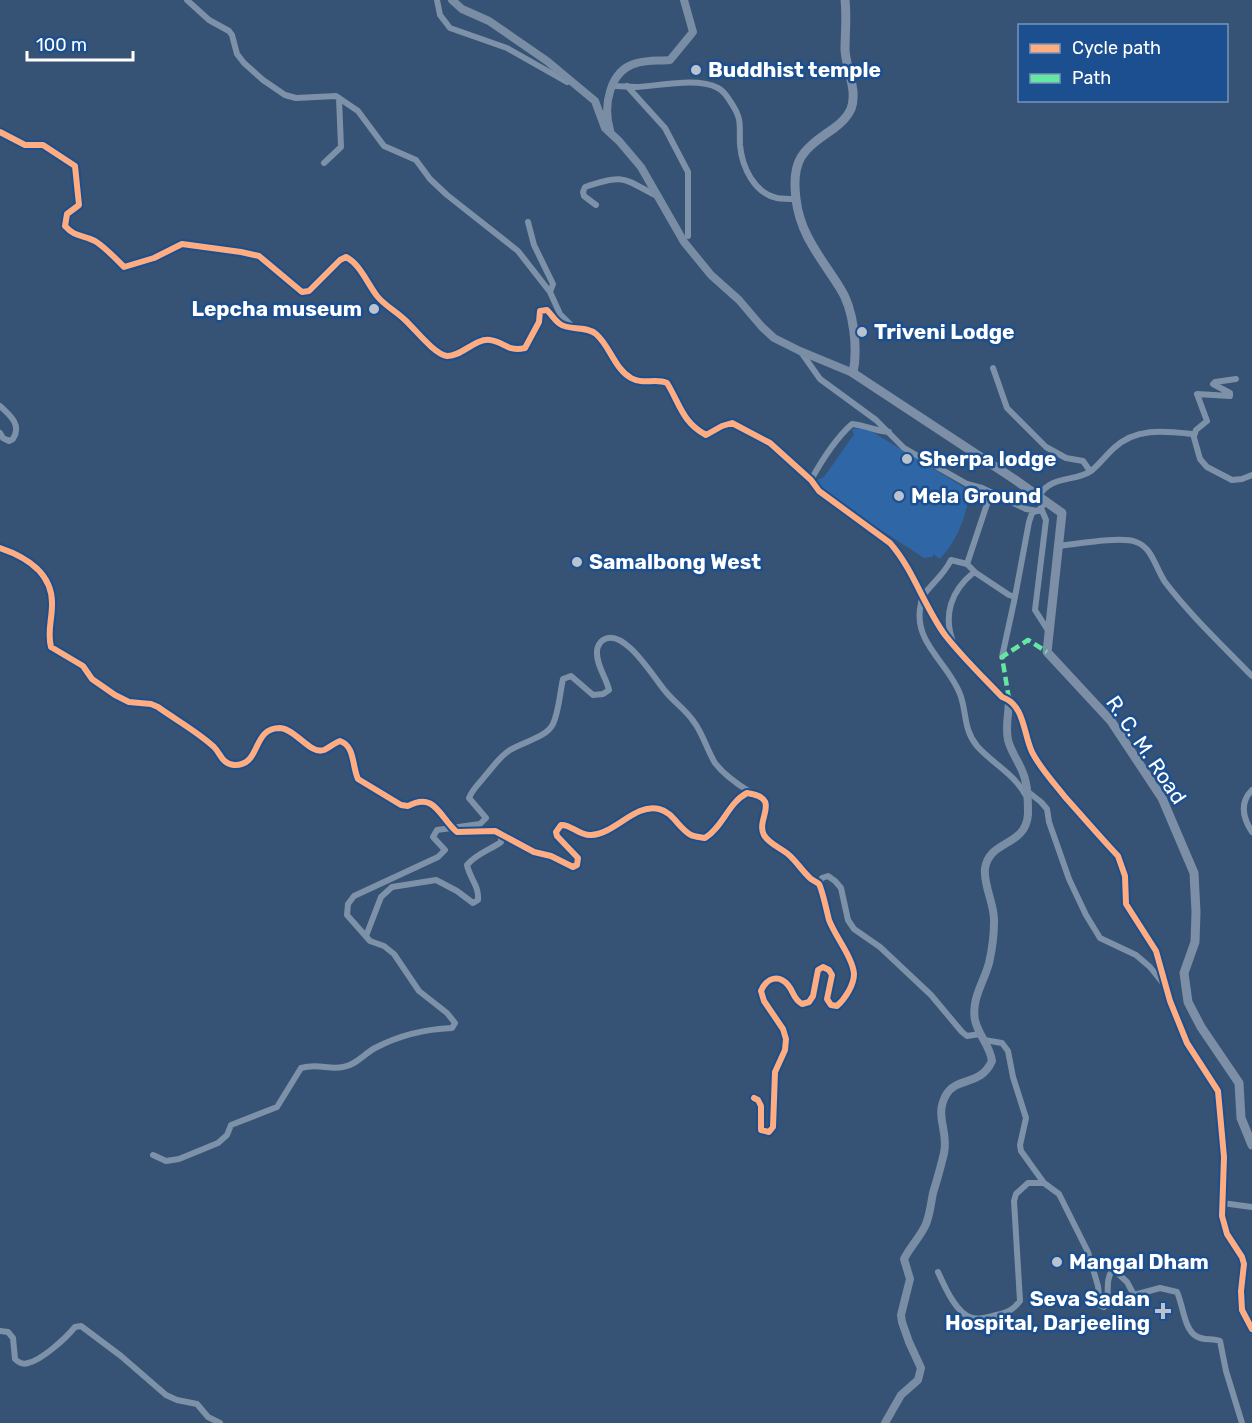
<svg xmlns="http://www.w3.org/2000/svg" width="1252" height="1423" viewBox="0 0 1252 1423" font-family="Rubik,sans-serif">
	<rect width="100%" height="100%" fill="#365274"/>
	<path fill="#2f66a5" d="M866 428 970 491C966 517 958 539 940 559L933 554V557L924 558 819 490 815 481 824 477 852 437 854 435 852 429Z"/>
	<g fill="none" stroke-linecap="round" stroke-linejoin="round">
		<path stroke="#7d92a8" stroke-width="6" d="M187 0 209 20 229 31 232 35 237 54 244 63 263 80 285 95 296 98 336 96 358 111 384 146 416 160 430 179 447 195 518 251 550 292 560 314 572 326
			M437 0 440 15 450 28 507 48 567 82
			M613 86C621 86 628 87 636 87 659 86 697 77 718 88 724 91 727 96 730 101 743 120 739 124 740 145 742 167 754 193 777 198 783 199 790 199 796 199
			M627 86 665 128 688 172V236
			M324 163 341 147 339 98
			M596 205 584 196 583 192 585 187C626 173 623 179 659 197
			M528 222 534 245 553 284 550 292
			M801 352 820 379 876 420 904 448 967 484 982 488 1026 509 1038 511 1046 502
			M993 368 1007 408 1046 447 1066 458 1083 461 1090 471
			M0 406C10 415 22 425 13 439L9 441 3 438 0 433
			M1194 436 1196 430 1207 421 1197 394 1230 396V393L1213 384 1215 382 1236 379
			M811 480C822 460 835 439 852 424 865 425 875 431 889 432
			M1039 496C1051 475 1075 482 1091 471 1099 465 1106 455 1114 448 1136 427 1165 431 1193 434L1200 459 1207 467 1232 480 1242 479 1252 475
			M1041 508 1046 520 1035 610 1049 632
			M1059 546C1077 544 1121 536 1136 542 1152 547 1156 569 1165 582 1191 616 1222 645 1252 676
			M0 548C27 557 53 574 52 605 52 620 47 632 51 647L83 666 92 679 115 695 129 702 151 704 158 707C176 720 198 732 214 747 221 754 222 764 234 765 262 766 251 728 280 728 296 729 310 755 324 750 329 748 334 743 340 741 355 746 352 766 358 779L401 805 408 806C435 791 440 818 457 832L495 831 534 852 551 856 573 867 577 865 578 858 557 836 556 832 561 825C571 824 579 836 591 835 615 834 635 803 659 809 673 812 679 829 691 835 695 837 701 837 705 838 723 827 728 803 747 793 783 798 755 819 764 835 769 844 781 848 789 855 797 862 803 872 811 879 814 881 817 882 819 884 822 889 827 912 829 920 835 936 853 958 854 974 854 985 845 999 837 1006L831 1005 827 999 832 975 829 970 823 967 818 970 813 996 809 1002 802 1004C793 999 794 992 788 985 778 973 766 979 761 991L764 1001 783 1029 786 1039 785 1050 775 1072 773 1127 769 1132 761 1130V1106L758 1100 754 1098
			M967 564 951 560C943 576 932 583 923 596 921 599 921 605 920 609 915 644 949 664 960 694 967 712 963 729 977 746 992 763 1014 774 1025 794
			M976 573 967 564 991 492
			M953 642C943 615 951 591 973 573H976L1009 595 1015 597
			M1002 657 1015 597 1029 522 1032 513 1036 511
			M1009 700 1017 708 1023 721 1033 754 1054 783 1118 856 1125 876 1126 904 1156 951 1170 1001 1187 1043 1218 1091 1224 1157 1222 1216 1227 1234 1242 1257 1244 1264 1241 1291 1242 1310 1252 1329
			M1252 790C1239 803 1243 818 1252 832
			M1027 791 1041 802 1047 809 1049 822 1069 879 1086 915 1100 938 1136 955 1150 967 1162 982
			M819 884 822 878 828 876 835 881 841 888 848 920 854 929 880 947 931 995 962 1032 967 1036 980 1034
			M366 936 381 897 392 887 436 880 457 891 473 903 478 900C479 885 470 879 467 865 476 854 490 850 501 842V834
			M984 1040 1002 1043 1008 1051 1013 1077 1026 1118 1020 1145 1021 1151 1044 1183
			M153 1155 166 1161 179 1159 218 1143 227 1135 231 1125 277 1107 301 1068C318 1063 329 1070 343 1067 356 1065 364 1054 375 1048 398 1036 426 1029 452 1028L455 1023 447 1013 419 991 394 954 384 946 370 941 347 915 348 904 354 896 438 857 445 850 433 837 437 830 480 824 486 818 469 798C473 788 479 784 485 776 494 766 499 757 510 750 523 742 547 737 553 724 559 711 560 692 563 679L571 676 593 695 603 694 609 690C606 677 596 665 597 651 597 647 600 642 603 640 624 626 655 680 666 692 675 703 686 710 694 722 703 734 707 750 715 763 724 775 737 784 750 792
			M1222 1203 1252 1207
			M938 1272C944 1285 956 1314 972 1318 980 1320 988 1317 996 1315 1007 1313 1013 1310 1020 1301L1014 1201 1016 1194 1028 1183H1044L1059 1194 1088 1252 1098 1286 1100 1305 1104 1307 1107 1305C1109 1293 1105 1279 1113 1269L1127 1282 1134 1295 1160 1288 1177 1292C1183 1305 1184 1329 1196 1336 1203 1341 1212 1338 1220 1341L1226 1371 1242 1423
			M0 1331 8 1332 13 1338 15 1359C18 1362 23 1365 28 1363 42 1360 66 1338 75 1327L81 1326 121 1356 166 1395 177 1400 197 1404 208 1417 220 1423"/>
		<path stroke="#798da4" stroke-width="8" d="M452 0 462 9 489 21 547 61 595 101 605 128 619 141 641 167 684 242 711 275 739 300 762 327 774 338 800 351 853 373
			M610 130C603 106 609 70 637 63 647 60 660 61 670 60L693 32 684 0
			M0 132 25 145H43L75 166 79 205 67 214 65 226C76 238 82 234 95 241 106 248 115 258 124 267L154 258 182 244 241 252 259 256 302 292 309 291 340 260 346 257C360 264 367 283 377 296 385 306 396 311 405 320 415 329 434 354 447 356 461 357 475 338 490 340 505 342 507 352 525 348L539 322 540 311 547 310C551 314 555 321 560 324 569 331 585 325 596 334 610 346 614 368 631 378 643 385 656 378 667 383 680 404 682 422 706 435L722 426 732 423 770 443 811 480 819 491 890 543C913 569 924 606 945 635 962 657 983 677 1002 697L1009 699C1009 713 1005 726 1008 740 1011 752 1019 762 1023 773 1028 785 1028 801 1028 814 1026 847 990 839 985 868 983 886 995 904 994 922 994 935 992 950 989 963 984 982 971 999 975 1020 978 1035 990 1045 992 1061 980 1087 957 1076 946 1095 934 1116 949 1131 944 1153 941 1166 937 1180 933 1193 931 1203 930 1214 926 1224 921 1236 910 1247 904 1259L910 1279 901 1315 902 1322 909 1342 921 1368 918 1380 901 1395 885 1423"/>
		<path stroke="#7d8ea7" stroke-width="9" d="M845 0C847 17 845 33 845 50 846 69 858 90 851 109 847 118 840 124 833 129 802 150 791 160 796 199 800 235 822 259 840 288 854 309 858 349 853 373L1014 479 1062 513 1047 652 1111 721 1162 798 1194 873 1196 912 1195 942 1184 973 1188 1002 1201 1027 1239 1083 1241 1118 1252 1145"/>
		<path stroke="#66e7a1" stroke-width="4.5" stroke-dasharray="9 4.5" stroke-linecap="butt" d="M1009 699 1002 657 1028 640 1047 652"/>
		<defs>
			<path id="cycleway" d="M0 132 25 145H43L75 166 79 205 67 214 65 226C76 238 82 234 95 241 106 248 115 258 124 267L154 258 182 244 241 252 259 256 302 292 309 291 340 260 346 257C360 264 367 283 377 296 385 306 396 311 405 320 415 329 434 354 447 356 461 357 475 338 490 340 505 342 507 352 525 348L539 322 540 311 547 310C551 314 555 321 560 324 569 331 585 325 596 334 610 346 614 368 631 378 643 385 656 378 667 383 680 404 682 422 706 435L722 426 732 423 770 443 811 480 819 491 890 543C913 569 924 606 945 635 962 657 983 677 1002 697 1025 705 1023 733 1032 752 1040 768 1054 783 1065 797 1083 817 1100 837 1118 856L1125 876 1126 904 1156 951 1170 1001 1187 1043 1218 1091 1224 1157 1222 1216 1227 1234 1242 1257 1244 1264 1241 1291 1242 1310 1252 1329
				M0 548C27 557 53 574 52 605 52 620 47 632 51 647L83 666 92 679 115 695 129 702 151 704 158 707C176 720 198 732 214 747 221 754 222 764 234 765 262 766 251 728 280 728 296 729 310 755 324 750 329 748 334 743 340 741 355 746 352 766 358 779L401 805 408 806C435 791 440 818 457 832L495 831 534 852 551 856 573 867 577 865 578 858 557 836 556 832 561 825C571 824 579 836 591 835 615 834 635 803 659 809 673 812 679 829 691 835 695 837 701 837 705 838 723 827 728 803 747 793 783 798 755 819 764 835 769 844 781 848 789 855 797 862 803 872 811 879 814 881 817 882 819 884 822 889 827 912 829 920 835 936 853 958 854 974 854 985 845 999 837 1006L831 1005 827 999 832 975 829 970 823 967 818 970 813 996 809 1002 802 1004C793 999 794 992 788 985 778 973 766 979 761 991L764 1001 783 1029 786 1039 785 1050 775 1072 773 1127 769 1132 761 1130V1106L758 1100 754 1098"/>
		</defs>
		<use href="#cycleway" stroke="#1b4f8f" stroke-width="10"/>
		<use href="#cycleway" stroke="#ffac80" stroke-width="6"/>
	</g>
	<g fill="#b9c2ce" stroke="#1b4f8f" stroke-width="2">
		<circle cx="696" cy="70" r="6"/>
		<circle cx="374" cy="309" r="6"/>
		<circle cx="862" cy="332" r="6"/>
		<circle cx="907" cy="459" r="6"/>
		<circle cx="899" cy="496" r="6"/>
		<circle cx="577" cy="562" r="6"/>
		<circle cx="1057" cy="1262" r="6"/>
		<path d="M1160 1302h6v6h6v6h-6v6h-6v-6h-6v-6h6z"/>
	</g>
	<g text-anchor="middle" stroke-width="5" stroke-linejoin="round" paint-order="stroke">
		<g font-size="21" font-weight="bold" fill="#fff" stroke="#1b4f8f" text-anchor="start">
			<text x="708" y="77">Buddhist temple</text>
			<text x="362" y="316" text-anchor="end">Lepcha museum</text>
			<text x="874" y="339">Triveni Lodge</text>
			<text x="919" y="466">Sherpa lodge</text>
			<text x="911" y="503">Mela Ground</text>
			<text x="589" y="569">Samalbong West</text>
			<text x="1069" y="1269">Mangal Dham</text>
			<text x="1150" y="1306" text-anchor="end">Seva Sadan<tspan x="1150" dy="24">Hospital, Darjeeling</tspan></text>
		</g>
		<g font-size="21" fill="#fff" stroke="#1b4f8f">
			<text transform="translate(1146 750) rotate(56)" y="7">R. C. M. Road</text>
		</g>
	</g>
	<rect x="1018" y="24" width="210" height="78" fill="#1b4f8f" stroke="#7695bc" stroke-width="1.5"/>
	<rect x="1030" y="44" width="30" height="9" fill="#ffac80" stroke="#7695bc" stroke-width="1.5"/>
	<text x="1072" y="54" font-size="18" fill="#ffffff">Cycle path</text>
	<rect x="1030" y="74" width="30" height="9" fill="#66e7a1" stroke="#7695bc" stroke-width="1.5"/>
	<text x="1072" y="84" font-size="18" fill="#ffffff">Path</text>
	<path d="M27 51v9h106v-9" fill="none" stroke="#ffffff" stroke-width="3"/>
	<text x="36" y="51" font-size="18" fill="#ffffff" stroke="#1b4f8f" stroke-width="4.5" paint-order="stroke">100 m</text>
</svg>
